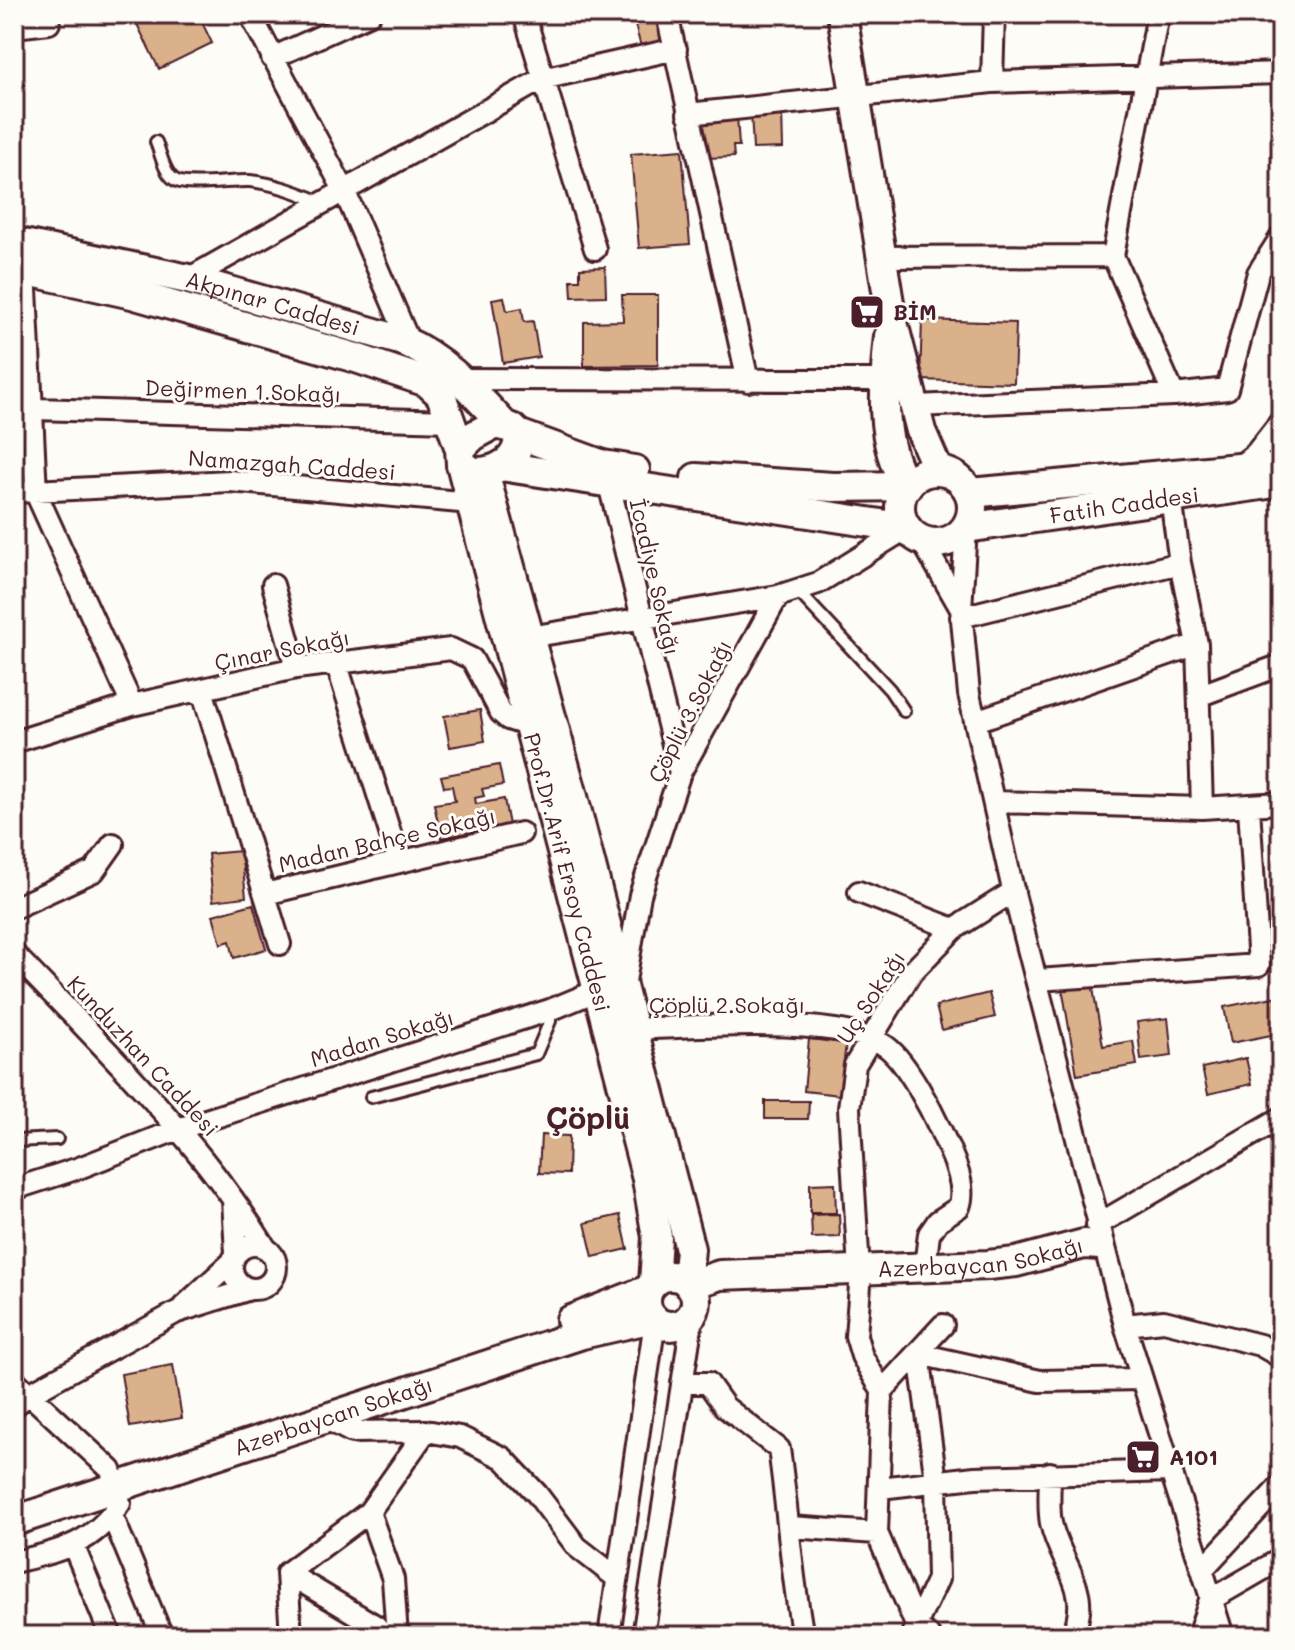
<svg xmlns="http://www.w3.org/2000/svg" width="1295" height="1650" viewBox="0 0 1295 1650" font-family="Mali,sans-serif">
	<rect width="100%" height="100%" fill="#fdfcf7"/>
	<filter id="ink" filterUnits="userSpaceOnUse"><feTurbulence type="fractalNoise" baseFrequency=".0125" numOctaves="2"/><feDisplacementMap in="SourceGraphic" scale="16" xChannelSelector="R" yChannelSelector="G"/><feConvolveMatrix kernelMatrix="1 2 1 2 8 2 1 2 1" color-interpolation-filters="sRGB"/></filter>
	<g filter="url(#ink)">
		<path fill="#f2e6d7" d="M1281 1140V1238L1272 1146Z"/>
		<path fill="#bad68e" stroke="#827a5c" stroke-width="2" d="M18 277 26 482H14V278Z"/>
		<path fill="#dab18b" stroke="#4a1f2b" stroke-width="2" d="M132 14H198L212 43 159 69Z
			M632 14H662L669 39 641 47Z
			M782 111 783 148 753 149 751 112Z
			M737 115 739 146H733L734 157 705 158 703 116Z
			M682 150 690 244 639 248 631 154Z
			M605 267 606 296 572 297 571 280H580V268Z
			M622 295H658V365L584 366V322L623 321Z
			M504 297 507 311 522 308 524 322 533 321 539 357 503 363 492 299Z
			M922 320 1016 323 1014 383 920 380Z
			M480 710 485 741 450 747 444 716Z
			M499 765 503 785 482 789 484 796 475 798 476 804 504 799 509 825 441 838 434 804 455 801 452 786 444 787 441 776Z
			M241 851 246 897 213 901 208 854Z
			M253 904 266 949 234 958 230 941 221 944 213 915Z
			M1092 982 1103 1046 1133 1041 1137 1065 1077 1075 1062 987Z
			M989 993 995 1017 942 1030 936 1006Z
			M1278 996 1281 1033 1231 1043 1224 1007Z
			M1168 1018 1172 1056 1141 1060 1137 1022Z
			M809 1039 846 1043 840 1095 804 1091Z
			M1246 1058 1252 1084 1208 1094 1202 1068Z
			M765 1101H809L808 1119H765Z
			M541 1135 569 1136 568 1174 539 1173Z
			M835 1183 836 1213H810V1184Z
			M839 1214 840 1237 812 1238 811 1215Z
			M620 1215 628 1249 593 1257 585 1223Z
			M173 1365 182 1418 130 1427 121 1374Z"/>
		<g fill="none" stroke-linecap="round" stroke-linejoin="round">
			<defs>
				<path id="lane" d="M156 142C161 154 164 173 175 180 188 188 232 180 250 181 276 184 297 192 321 202
					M797 590 890 690 904 711
					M371 1097 536 1054 550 1021V1010
					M14 1141 57 1139"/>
				<path id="street" d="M250 14 344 190 410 344
					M524 14 595 249
					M667 14 748 381
					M1158 14 1113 256 1174 395
					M14 27 49 23
					M272 58 370 14
					M992 82 994 14
					M688 114 992 82 1281 73
					M882 257 1113 256
					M25 269 36 493 132 705
					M188 279 542 79 676 49
					M460 379 885 380
					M915 406 1174 395 1227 389 1258 273 1281 237
					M35 409 450 421
					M1236 469 1256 453 1281 421
					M609 484 680 773
					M14 492 230 481 471 503
					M1171 498 1180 563 1197 644 1202 808
					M966 528 961 609 969 694 1014 894 1125 1325 1223 1636
					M922 541 961 609
					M273 585 296 668
					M961 617 1180 563
					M529 637 778 596 818 583 907 528
					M336 662 399 861
					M202 690 280 944
					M1201 695 1281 665
					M976 721 1197 644
					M14 742 132 705 296 668 451 649 472 659 501 713 508 719 527 725
					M995 802 1202 808 1281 803
					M859 892 954 929
					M265 894 521 833
					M14 908 94 871 113 844
					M14 954C104 1048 196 1136 265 1247
					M1037 980 1259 965 1249 807
					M625 981 640 895 680 773 778 596
					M633 1029C689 1027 846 1014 888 1048 907 1063 931 1109 941 1131 950 1152 968 1184 959 1207L938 1221 929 1234 925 1267
					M14 1189 79 1168 181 1128 550 1010 596 991
					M233 1199 236 1254
					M1097 1225 1281 1118
					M232 1267a22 22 0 1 1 44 0a22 22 0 1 1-44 0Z
					M859 1270 849 1108 855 1065 911 973 954 929 1014 891
					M860 1285 856 1336 862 1356 882 1391 877 1533 916 1625 913 1632
					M183 1307 233 1261
					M1125 1325 1164 1321 1260 1345 1281 1357
					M14 1380 111 1470 120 1503C93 1545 59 1551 14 1562
					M682 1383H708L725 1407 779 1449C788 1511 791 1574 803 1636
					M882 1391 943 1325
					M14 1406 29 1394 177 1312 250 1289
					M325 1418 352 1432 426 1431 460 1437 503 1458 537 1494 577 1547 617 1578
					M1050 1473C1050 1489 1048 1508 1051 1523 1060 1566 1094 1588 1072 1636
					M880 1488 975 1477 1171 1471
					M369 1512 393 1579 397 1636
					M112 1515 162 1636
					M790 1527 877 1533
					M74 1547 111 1636
					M1202 1570 1281 1485
					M287 1573 369 1512 426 1431
					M287 1573 376 1626 384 1636
					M287 1573 291 1636
					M1210 1600 1281 1559
					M609 1636 655 1321
					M643 1636 693 1314
					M929 1636 916 1625 938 1579 936 1481 919 1354 1040 1381 1141 1379
					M1198 1636 1210 1600"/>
				<g id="secondary">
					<path d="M842 14 891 315 921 431 938 470"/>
					<path id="s1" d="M14 242 188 279 403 341C444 358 473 392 503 424"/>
					<path d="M14 268 132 294 356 358 427 382 441 395 460 449 461 464 473 472C496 473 522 460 518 434L512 428 495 424 473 436 460 449"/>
					<path d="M889 336C884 384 878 444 907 486"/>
					<path d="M518 434 603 465 635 470"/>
					<path id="s2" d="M461 464 647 1179 657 1237 654 1283"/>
					<path d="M501 466 907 528"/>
					<circle cx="936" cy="507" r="36"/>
					<path d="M484 472 571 789 690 1249 687 1282"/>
					<path d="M696 478 833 487 907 486"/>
					<path d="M970 493 1260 466"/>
					<path id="s3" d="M966 528 1281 482"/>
					<circle cx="671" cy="1301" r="25"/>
					<path id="s4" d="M689 1285 720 1275 988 1265 1016 1262 1084 1244 1100 1245"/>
					<path d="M571 1320 648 1290"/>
					<path id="s5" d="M14 1521 582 1334 653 1318"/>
				</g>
			</defs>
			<use href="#lane" stroke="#4a1f2b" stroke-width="16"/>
			<use href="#street" stroke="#4a1f2b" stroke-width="26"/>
			<use href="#secondary" stroke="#4a1f2b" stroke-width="34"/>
			<use href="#lane" stroke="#fdfcf7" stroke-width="10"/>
			<use href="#street" stroke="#fdfcf7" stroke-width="20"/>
			<use href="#secondary" stroke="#fdfcf7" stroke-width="28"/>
		</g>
	</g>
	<defs>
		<symbol id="supermarket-square" viewBox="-11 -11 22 22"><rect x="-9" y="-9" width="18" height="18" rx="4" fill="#4a1f2b" stroke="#fdfcf7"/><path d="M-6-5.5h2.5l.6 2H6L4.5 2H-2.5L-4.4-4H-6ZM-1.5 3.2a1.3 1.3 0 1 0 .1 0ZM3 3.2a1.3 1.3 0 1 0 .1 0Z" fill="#fff"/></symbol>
	</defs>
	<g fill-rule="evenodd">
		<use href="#supermarket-square" x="847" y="292" width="40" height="40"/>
		<use href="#supermarket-square" x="1123" y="1437" width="40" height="40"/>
	</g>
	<g text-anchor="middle" stroke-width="6" stroke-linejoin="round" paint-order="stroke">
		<g font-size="22" fill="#4a1f2b" stroke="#fdfcf7">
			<text dy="8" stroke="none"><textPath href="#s1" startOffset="266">Akpınar Caddesi</textPath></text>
			<text transform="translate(243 391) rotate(2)" y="8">Değirmen 1.Sokağı</text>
			<text transform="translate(292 465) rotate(4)" y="8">Namazgah Caddesi</text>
			<text dy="8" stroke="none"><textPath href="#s3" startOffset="160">Fatih Caddesi</textPath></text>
			<text transform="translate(655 577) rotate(77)" y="8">İcadiye Sokağı</text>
			<text transform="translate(282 650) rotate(-11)" y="8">Çınar Sokağı</text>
			<text transform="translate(690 711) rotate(-63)" y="8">Çöplü 3.Sokağı</text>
			<text transform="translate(387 840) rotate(-13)" y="8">Madan Bahçe Sokağı</text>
			<text dy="8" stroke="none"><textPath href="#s2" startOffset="422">Prof.Dr.Arif Ersoy Caddesi</textPath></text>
			<text transform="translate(871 997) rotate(-57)" y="8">Uç Sokağı</text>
			<text x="727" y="1013">Çöplü 2.Sokağı</text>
			<text transform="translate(382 1038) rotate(-17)" y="8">Madan Sokağı</text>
			<text transform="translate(143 1056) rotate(47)" y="8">Kunduzhan Caddesi</text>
			<text dy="8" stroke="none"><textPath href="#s4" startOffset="294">Azerbaycan Sokağı</textPath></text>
			<text dy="8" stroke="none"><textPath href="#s5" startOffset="336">Azerbaycan Sokağı</textPath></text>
		</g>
		<g font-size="22" font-weight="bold" fill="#4a1f2b" stroke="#fdfcf7" text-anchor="start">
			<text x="893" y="320">BİM</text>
			<text x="1169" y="1465">A101</text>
		</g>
		<g font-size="30" font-weight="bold" fill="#4a1f2b" stroke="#fdfcf7">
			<text x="588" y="1129">Çöplü</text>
		</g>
	</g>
	<rect width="1295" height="1650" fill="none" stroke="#fdfcf7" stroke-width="48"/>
	<rect x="24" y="24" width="1247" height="1602" fill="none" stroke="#4a1f2b" stroke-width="3" filter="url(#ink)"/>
</svg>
